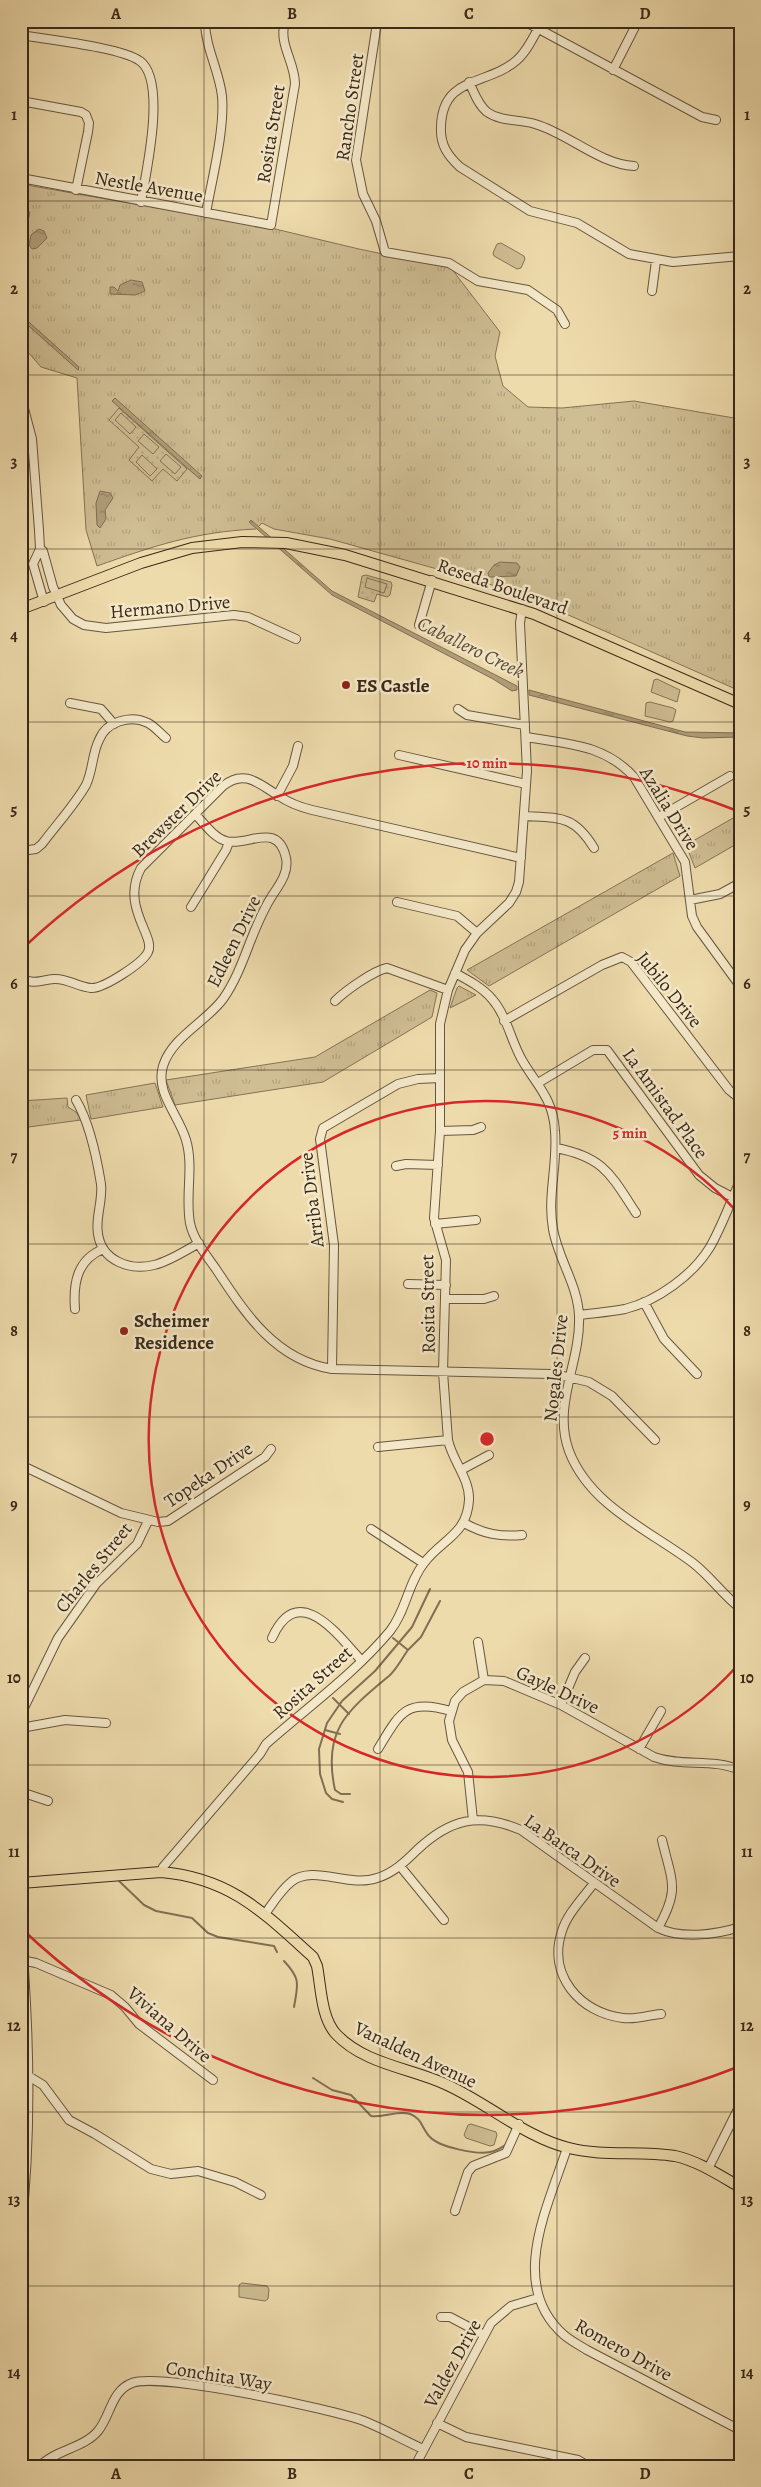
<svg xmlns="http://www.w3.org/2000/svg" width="761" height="2487" viewBox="0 0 761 2487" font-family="Alegreya,serif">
	<defs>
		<pattern id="grass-tufts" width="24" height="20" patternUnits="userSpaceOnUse" patternTransform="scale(1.25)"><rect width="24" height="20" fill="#cfbd93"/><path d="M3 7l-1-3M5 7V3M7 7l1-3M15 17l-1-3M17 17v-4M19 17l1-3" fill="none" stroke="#b2a27e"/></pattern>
		<pattern id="park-dots" width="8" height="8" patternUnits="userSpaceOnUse" patternTransform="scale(1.25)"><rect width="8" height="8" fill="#cfbd93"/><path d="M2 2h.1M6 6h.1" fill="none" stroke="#b2a27e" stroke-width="1.8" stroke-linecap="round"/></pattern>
		<pattern id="water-ripples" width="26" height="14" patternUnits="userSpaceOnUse" patternTransform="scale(1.25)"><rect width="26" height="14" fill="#b09e7a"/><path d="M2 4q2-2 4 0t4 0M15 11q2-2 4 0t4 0" fill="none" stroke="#908163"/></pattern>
	</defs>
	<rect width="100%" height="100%" fill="#eedbac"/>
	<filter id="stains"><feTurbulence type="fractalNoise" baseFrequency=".004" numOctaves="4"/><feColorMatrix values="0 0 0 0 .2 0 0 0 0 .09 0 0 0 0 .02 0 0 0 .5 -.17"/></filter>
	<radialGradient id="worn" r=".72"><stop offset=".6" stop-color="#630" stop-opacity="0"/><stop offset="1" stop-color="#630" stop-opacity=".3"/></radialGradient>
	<path fill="url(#grass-tufts)" stroke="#847356" d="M21 184 271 228 359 249 451 268 500 332 495 356 503 386 528 407 562 408 634 401 740 419V691L530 598 480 581 387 555 330 539 274 529 262 523 256 529C194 532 154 546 97 566L86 530 77 378 41 367 21 344Z
		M740 814V842L695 868 686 845Z
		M673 853 680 876 489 986 467 970Z
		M459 986 476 995 450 1008 457 988Z
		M430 990 437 993 432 1017 323 1082 175 1105 166 1080 315 1057Z
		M155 1083 163 1107 91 1119 86 1095Z
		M67 1098 68 1107 76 1112 81 1120 21 1128V1101Z"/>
	<path fill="url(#park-dots)" stroke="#847356" d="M21 210 30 212 27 226 21 225Z
		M119 408 187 469 177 481 163 469 152 481 129 460 139 447 109 420Z
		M366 575 391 582 392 585 390 595 387 597 377 594 374 602 358 597 362 576Z"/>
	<path fill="#cfbd93" stroke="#847356" d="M501 243 524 256 525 259 521 268 517 269 494 256 493 253 497 244Z
		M121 413 136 427 130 434 115 420Z
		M144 434 159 447 153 454 138 441Z
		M166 454 181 467 175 474 160 461Z
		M142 455 157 469 150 476 136 462Z
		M367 578 387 584 384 593 365 587Z
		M657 679 680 690 677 702 651 692 654 680Z
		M650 702 673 708 676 710 673 721 670 722 645 716 646 703Z
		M471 2124 496 2132 497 2135 494 2145 490 2146 466 2138 464 2135 468 2125Z
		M242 2283 267 2286 269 2289 268 2299 265 2301 239 2297V2285Z"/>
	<path fill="url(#water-ripples)" stroke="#806f53" d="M39 229 44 231 47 238 37 248 32 249 29 245 31 235Z
		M131 280 142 282 145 291 135 295 110 294V287H114L118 291 120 285Z
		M21 315 79 367 78 370 21 319Z
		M115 398 202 476 200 479 193 473 112 401Z
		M100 491 110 493 113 498 105 510 106 519 100 528 97 525 96 503Z
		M251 520 332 591 517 686V690L512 691 493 679 332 595 249 522Z
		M500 562 517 563 520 567 516 576 489 577 488 573 494 565Z
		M529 690 685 732 740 733V737L703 738 687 736 529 695Z"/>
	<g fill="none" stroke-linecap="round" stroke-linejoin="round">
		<path stroke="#806f53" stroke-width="2" d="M408 1650 421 1637 440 1601
			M333 1698 349 1714
			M325 1730 340 1734
			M350 1794H341L335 1790C322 1730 347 1711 389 1676 397 1669 402 1658 408 1650L393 1638
			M343 1802 332 1799 326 1793 320 1774 319 1749 327 1723 342 1701 375 1671 412 1627 430 1589
			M118 1880 144 1905 156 1911 192 1918 208 1933 218 1937 274 1946 277 1952
			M284 1961C301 1979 298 1984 294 2007
			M313 2078 332 2090 351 2095 371 2116C385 2118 397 2110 410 2114 422 2118 422 2129 430 2137 439 2147 477 2155 490 2152 497 2151 501 2148 507 2144"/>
		<defs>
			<path id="minor" d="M205 21C205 47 219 70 222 96 225 129 212 179 206 213
				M370 21 391 23 403 21
				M524 21 702 117 716 120
				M542 21C535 34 528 50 517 60 488 86 442 75 441 127 440 145 448 156 460 167L530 211 577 223 629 254 673 262 740 256
				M377 23 356 160 363 194 376 221 385 252 449 263 478 281 528 290 557 310 565 324
				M21 35C49 40 120 47 140 61 167 81 146 173 141 202
				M613 70 638 21
				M469 82C474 92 478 105 487 112 501 122 519 119 535 124 569 134 599 164 634 166
				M21 101 81 112 86 115 89 123 88 132 76 190
				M21 178 271 225 295 84C295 62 278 44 285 21
				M652 291 656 261
				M21 397 32 439 39 530 40 549 33 564 44 602
				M40 549 43 551 53 587 61 605 73 619 84 625 106 628 234 615 248 617 296 639
				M419 625 432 580
				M70 703 101 709 114 724
				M458 709 467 715 525 725
				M526 737C567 744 604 744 634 777L685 862 692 916 697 927 740 986
				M399 755 526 784
				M277 796 293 766 298 746
				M195 814C204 823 213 837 226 841 247 847 278 820 286 858 289 873 279 885 272 896 251 928 245 968 223 999 206 1022 172 1037 163 1066 155 1093 179 1115 186 1140 194 1166 185 1196 190 1223 193 1239 206 1255 216 1269 245 1313 275 1360 332 1369L551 1374 568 1377 589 1382 612 1396 655 1440
				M524 816C560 818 574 815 594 848
				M659 817 730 776
				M21 851 36 849 42 844C56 825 74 806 86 785 93 770 92 754 99 740 106 722 130 714 148 723 154 726 160 733 166 738
				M690 900 720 894 740 883
				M397 902 457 916 477 933
				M191 907 226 850 229 842
				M455 973C468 980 483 988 492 999 507 1016 511 1041 522 1060 537 1086 553 1098 555 1131 558 1164 547 1196 553 1229 558 1259 578 1285 579 1316 581 1362 552 1405 569 1451 590 1506 649 1530 693 1563 710 1576 723 1595 740 1608
				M21 977C33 986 40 980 54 979 67 978 78 987 91 988 103 989 143 963 148 952 156 936 120 907 141 868L223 786C245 768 260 785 279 796 289 803 300 807 312 810L521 858
				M335 1001C345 991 373 971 387 968L448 990
				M504 1021 602 965 622 957 631 962 729 1090 740 1099
				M538 1083 593 1050H607L699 1175 715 1188 740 1201
				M76 1100C89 1122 97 1159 101 1184 103 1201 95 1218 98 1234 102 1261 130 1271 154 1265 170 1261 185 1251 199 1243
				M440 1131 473 1130 481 1127
				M556 1148C604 1157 611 1175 636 1213
				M396 1166 406 1164 438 1165
				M435 1224 476 1220
				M408 1284 446 1285
				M445 1299H484L494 1296
				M644 1302 664 1339 697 1374
				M75 1309C73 1283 77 1260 103 1249
				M579 1315C594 1313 610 1312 625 1309 657 1301 693 1275 710 1247 722 1226 730 1203 740 1181
				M332 1369 334 1245 320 1139 323 1128 398 1084 418 1079 440 1078
				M378 1447 448 1440
				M21 1465 121 1513 158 1522 168 1521 265 1457 271 1449
				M461 1470 489 1455
				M464 1523C484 1534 500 1537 522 1535
				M371 1529 423 1563
				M272 1638C298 1580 337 1634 361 1660
				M478 1642 484 1680
				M561 1705 575 1672 585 1658
				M21 1714 58 1638 96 1584 137 1544 148 1521
				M21 1728 65 1720 106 1723
				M378 1749C400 1713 405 1698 451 1711
				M639 1749 661 1711
				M21 1792 48 1801
				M473 1820 468 1772 452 1740 449 1721 455 1701 463 1692 484 1680 504 1681 561 1705 654 1757C682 1767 713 1758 740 1770
				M400 1866 444 1920
				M161 1872 163 1867 260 1754 266 1744C308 1707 355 1673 390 1631 406 1611 408 1583 424 1563 442 1539 467 1535 469 1500 470 1479 452 1460 448 1440L443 1372 446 1260 434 1218 440 1131V1024L448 990 465 950 477 933 509 903 516 892 519 882 527 771 520 623 522 609
				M594 1883C583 1898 567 1914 562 1931 547 1975 580 2013 623 2018 636 2020 648 2015 661 2014
				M265 1914C273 1903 280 1891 291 1882 313 1864 349 1888 377 1878 393 1873 405 1862 417 1850 450 1819 478 1812 521 1830L658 1928C681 1939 715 1935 740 1927
				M658 1928C680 1889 672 1882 662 1840
				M21 1960 36 1963 111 1995 125 2007 139 2024 213 2080
				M21 1962 24 1970C30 2057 31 2143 21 2229
				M30 2077 43 2085 69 2120 95 2134 151 2169 171 2174 198 2171 235 2182 261 2195
				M567 2148C548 2207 507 2285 564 2335 571 2341 579 2345 587 2350L740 2430
				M708 2169 740 2105
				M455 2211 468 2172 473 2166 506 2153 519 2124
				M441 2317H450L484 2335
				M437 2423 466 2437 578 2460 588 2466
				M40 2466C55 2450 84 2448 98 2431 111 2415 111 2391 132 2383 159 2372 331 2409 364 2421 384 2429 403 2440 423 2449
				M415 2466 491 2323 511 2306 538 2298"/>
			<path id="major" d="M21 609 141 563 192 548 242 542 286 543 345 555 534 614 740 704
				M21 1883 161 1872C231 1878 264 1913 313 1957L317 1966C321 1986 321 2018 336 2034 364 2064 410 2068 445 2084 486 2102 526 2138 569 2148 604 2157 640 2150 675 2156 698 2161 719 2175 740 2187"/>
		</defs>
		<use href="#minor" stroke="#66563e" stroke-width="10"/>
		<use href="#major" stroke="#392919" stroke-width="12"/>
		<use href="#minor" stroke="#f4e8c9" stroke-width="8"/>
		<use href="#major" stroke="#eedbac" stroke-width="10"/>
	</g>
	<path fill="none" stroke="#392919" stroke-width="1" stroke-opacity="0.55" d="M204 21V2466M380 21V2466M557 21V2466M21 201H740M21 375H740M21 549H740M21 722H740M21 896H740M21 1070H740M21 1244H740M21 1417H740M21 1591H740M21 1765H740M21 1938H740M21 2112H740M21 2286H740"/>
	<g fill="none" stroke="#d62828" stroke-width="2.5">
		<path d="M738 1665A338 338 0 1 1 738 1213"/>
		<path d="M735 2068A676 676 0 0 1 22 1929M22 949A676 676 0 0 1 735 810"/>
	</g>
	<g fill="#8f2418" stroke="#f4e8c9" stroke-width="2">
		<circle cx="346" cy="685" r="5"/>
		<circle cx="124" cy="1331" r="5"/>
	</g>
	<g text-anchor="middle" stroke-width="5" stroke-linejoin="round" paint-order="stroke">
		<g font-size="19" fill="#392919" stroke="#f4e8c9">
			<text transform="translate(349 107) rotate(-82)" y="7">Rancho Street</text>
			<text transform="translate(270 134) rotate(-81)" y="7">Rosita Street</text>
			<text transform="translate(149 186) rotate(10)" y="7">Nestle Avenue</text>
			<text transform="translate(503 586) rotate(19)" y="7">Reseda Boulevard</text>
			<text transform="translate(170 606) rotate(-5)" y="7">Hermano Drive</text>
			<text transform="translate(670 808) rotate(58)" y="7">Azalia Drive</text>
			<text transform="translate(176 813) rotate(-44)" y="7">Brewster Drive</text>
			<text transform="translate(233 941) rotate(-64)" y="7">Edleen Drive</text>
			<text transform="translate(670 989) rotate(51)" y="7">Jubilo Drive</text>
			<text transform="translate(666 1103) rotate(54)" y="7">La Amistad Place</text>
			<text transform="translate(311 1200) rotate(-97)" y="7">Arriba Drive</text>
			<text transform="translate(427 1304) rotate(-91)" y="7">Rosita Street</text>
			<text transform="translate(555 1368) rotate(-84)" y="7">Nogales Drive</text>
			<text transform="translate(208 1474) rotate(-34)" y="7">Topeka Drive</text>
			<text transform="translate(93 1567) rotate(-51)" y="7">Charles Street</text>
			<text transform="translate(312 1682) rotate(-42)" y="7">Rosita Street</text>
			<text transform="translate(558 1689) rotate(25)" y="7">Gayle Drive</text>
			<text transform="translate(573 1850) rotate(35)" y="7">La Barca Drive</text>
			<text transform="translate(170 2024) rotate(41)" y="7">Viviana Drive</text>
			<text transform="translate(416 2054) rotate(25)" y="7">Vanalden Avenue</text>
			<text transform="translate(624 2349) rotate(29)" y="7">Romero Drive</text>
			<text transform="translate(452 2363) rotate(-61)" y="7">Valdez Drive</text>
			<text transform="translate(219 2375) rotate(9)" y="7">Conchita Way</text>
		</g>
		<g font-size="19" font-weight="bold" fill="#392919" stroke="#f4e8c9" text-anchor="start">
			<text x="356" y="692">ES Castle</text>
			<text x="134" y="1327">Scheimer<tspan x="134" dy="22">Residence</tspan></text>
		</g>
		<g font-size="20" font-style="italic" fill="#5d4c36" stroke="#f4e8c9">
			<text transform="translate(471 647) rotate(26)" y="7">Caballero Creek</text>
		</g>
	</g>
	<circle cx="487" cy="1439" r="8" fill="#d62828" stroke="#f4e8c9" stroke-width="2.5"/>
	<g font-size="15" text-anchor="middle" font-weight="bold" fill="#d62828" stroke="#f4e8c9" stroke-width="5" stroke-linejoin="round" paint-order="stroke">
		<text x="487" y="768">10 min</text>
		<text x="630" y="1138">5 min</text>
	</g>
	<rect width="761" height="2487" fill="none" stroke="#eedbac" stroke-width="55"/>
	<rect x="28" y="28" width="706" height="2432" fill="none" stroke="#392919" stroke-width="2"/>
	<g font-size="16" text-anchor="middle" font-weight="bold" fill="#392919">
		<text x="116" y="19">A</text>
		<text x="292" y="19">B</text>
		<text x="469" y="19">C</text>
		<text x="645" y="19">D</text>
		<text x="14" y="120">1</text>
		<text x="747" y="120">1</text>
		<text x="14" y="294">2</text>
		<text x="747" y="294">2</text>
		<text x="14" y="467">3</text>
		<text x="747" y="467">3</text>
		<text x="14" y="641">4</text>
		<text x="747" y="641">4</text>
		<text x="14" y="815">5</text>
		<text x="747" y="815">5</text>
		<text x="14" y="989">6</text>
		<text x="747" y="989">6</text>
		<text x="14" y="1162">7</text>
		<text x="747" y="1162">7</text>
		<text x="14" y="1336">8</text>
		<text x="747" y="1336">8</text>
		<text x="14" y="1510">9</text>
		<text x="747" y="1510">9</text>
		<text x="14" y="1683">10</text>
		<text x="747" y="1683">10</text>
		<text x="14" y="1857">11</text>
		<text x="747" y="1857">11</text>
		<text x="14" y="2031">12</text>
		<text x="747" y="2031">12</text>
		<text x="14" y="2205">13</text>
		<text x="747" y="2205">13</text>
		<text x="14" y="2378">14</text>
		<text x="747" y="2378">14</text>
		<text x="116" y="2479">A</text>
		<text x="292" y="2479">B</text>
		<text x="469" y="2479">C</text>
		<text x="645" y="2479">D</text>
	</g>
	<rect width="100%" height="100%" filter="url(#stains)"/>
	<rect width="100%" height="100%" fill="url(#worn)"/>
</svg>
